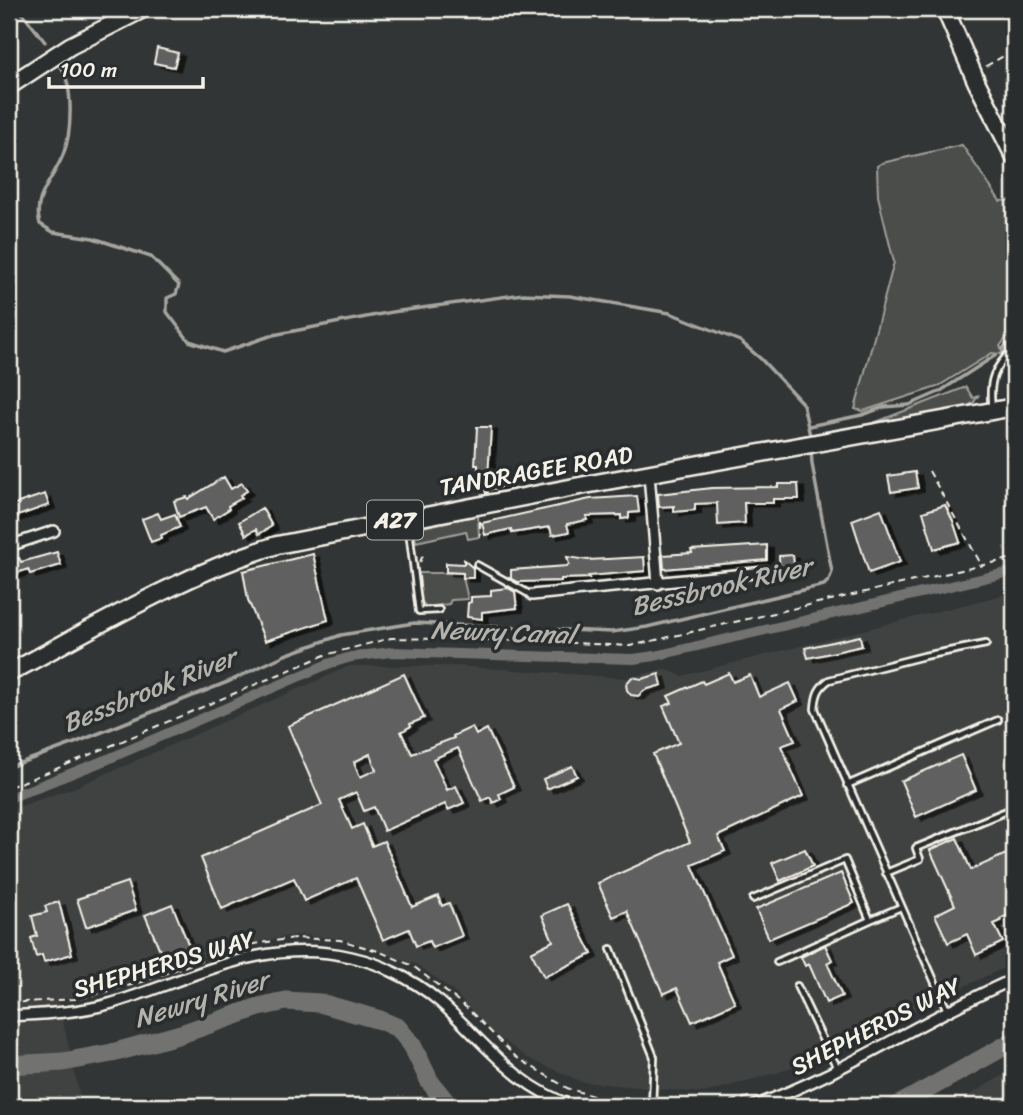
<svg xmlns="http://www.w3.org/2000/svg" width="1023" height="1115" viewBox="0 0 1023 1115" font-family="Sriracha,sans-serif">
	<defs>
		<filter id="shadow"><feDropShadow dx="6" dy="3.5" stdDeviation="0" flood-color="#0009"/></filter>
	</defs>
	<rect width="100%" height="100%" fill="#323535"/>
	<filter id="ink" filterUnits="userSpaceOnUse"><feTurbulence type="fractalNoise" baseFrequency=".0143" numOctaves="2"/><feDisplacementMap in="SourceGraphic" scale="14" xChannelSelector="R" yChannelSelector="G"/><feConvolveMatrix kernelMatrix="1 2 1 2 8 2 1 2 1" color-interpolation-filters="sRGB"/></filter>
	<g filter="url(#ink)">
		<path fill="#404242" d="M1014 592V963L927 1004 831 1052 779 1072 704 1093 582 1082 528 1058 493 1033 452 990 418 965 341 938 295 935 241 945 89 995 58 999 82 1106H9V810L76 787 350 666H457L626 678 665 669 682 676Z
			M1014 1069V1106H950Z"/>
		<path fill="#4b4d4c" stroke="#a09f9a" stroke-width="2" d="M962 145 1000 201 1014 200 1012 224 1014 227V328L1000 346 1003 352 1000 354 992 353 937 387 863 411 855 409 894 262 878 196 877 166 882 163Z
			M966 387 973 398 978 396 974 402 965 408 858 429Z
			M478 515 479 537 468 539 466 531 416 542 414 529Z
			M419 573H462L468 599 451 600 449 604 426 607 421 601Z"/>
		<g fill="none" stroke-linecap="round" stroke-linejoin="round">
			<path stroke="#a6a5a0" stroke-width="3.5" d="M19 9 45 42
				M60 65C74 85 72 133 63 155 53 180 32 197 40 224L53 232 93 238 151 257 179 285 176 294 167 298V312L189 341 223 352 273 335 392 312 523 294 570 296 670 313 740 341 761 359 803 404 811 440
				M1002 350 1014 336
				M809 426 862 415 884 407 909 405 939 392 996 355
				M9 767 72 744 230 681 285 655 341 635 414 623 612 632 647 627 824 585 829 580 832 572 812 464 811 448"/>
			<path stroke="#727370" stroke-width="10" d="M9 798 108 759 328 664 351 657 391 652 633 659 655 656 1014 571"/>
			<path stroke="#727370" stroke-width="19" d="M9 1065 63 1062 112 1053 181 1034 259 1007 286 1001 320 1003 380 1020 398 1028 412 1045 430 1082 449 1106
				M897 1106 1014 1041"/>
		</g>
		<path fill="#5f605f" stroke="#f4f1e8" stroke-width="2" fill-rule="evenodd" filter="url(#shadow)" d="M157 48 178 53 174 67 154 63Z
			M477 427H491L488 478 498 476 501 487 488 490V492L486 493 481 476H478V465H475Z
			M915 472 918 488 891 492 888 476Z
			M224 477 231 489 242 483 247 491 240 495 242 498 228 506 229 509 213 519 206 507 179 517 174 501 187 497 188 499Z
			M778 484H798L799 499H773V503H744L745 523 718 525 717 503 695 504V510L674 512V506L659 507 658 494 712 488 778 487Z
			M45 494 49 505 12 518 9 506Z
			M637 496 639 512 629 513V518L621 519V515L586 516 587 520 567 524 569 532 552 535 550 527 512 533 511 529 485 535 482 523 590 499Z
			M945 505 953 521 960 542 934 549 923 512Z
			M262 508 272 526 259 534 256 529 246 535 239 522Z
			M881 509 900 562 869 573 852 520Z
			M158 513 161 519 175 514 180 527 161 535 162 538 151 542 142 519Z
			M767 545V560L664 569 663 555 692 553 691 550Z
			M57 552 61 565 30 574 28 569 9 576V561L19 558 21 562Z
			M313 554 328 620 265 641 248 600 243 571Z
			M793 555 795 575H780L779 556Z
			M567 557 588 560 644 557 645 571 588 576 589 578 561 579V581L518 582 511 579V570L567 566 569 564Z
			M464 560 473 568V578H463V573L446 572V563L464 564Z
			M508 588 515 592 517 608 482 612V619L467 617 468 603 471 602V597L491 596V590Z
			M860 636 862 646 808 658 805 648Z
			M729 673 733 682 750 675 759 697 790 683 798 701 781 709 795 741 781 746 803 796 718 836 725 851 692 865 732 955 717 962 735 1003 692 1022 677 988 663 994 627 911 613 917 598 883 690 842 653 754 679 743 663 706 672 703 668 696 702 681 704 684Z
			M404 674 424 718 410 724 411 726 401 732 412 754 454 738 453 736 472 727 476 735 487 729 514 787 499 794 501 799 493 803 490 797 482 801 458 748 433 759 447 790 456 786 464 803 448 810 445 804 384 831 374 807 364 811 356 792 339 800 352 829 363 824 372 846 384 841 412 907 438 896 442 906 449 903 462 936 432 948 429 941 416 946 409 929 383 940 356 878 304 901 294 878 222 909 201 858 322 805 288 726ZM370 754 376 770 360 777 354 762Z
			M659 674 662 685 645 690 638 696 631 695 627 690 626 684 632 677 642 679Z
			M961 755 976 790 916 817 901 781Z
			M572 766 577 776 547 789 543 779Z
			M957 838 971 870 1006 854 1014 874V912L1000 919 1001 921 994 924 1003 942 976 955 967 934 948 943 935 915 955 905 930 850Z
			M805 849 813 866 780 881 772 863Z
			M841 873 854 903 769 939 756 909Z
			M127 882 136 910 86 927 77 899Z
			M59 902 72 954 44 962 42 955 36 957 31 938 37 936 32 916 47 912 45 906Z
			M172 904 191 951 165 962 145 915Z
			M567 904 592 954 544 977 531 952 553 941 542 915Z
			M825 945 832 960 827 963 842 996 826 1003 809 964 805 966 801 957Z"/>
		<g fill="none" stroke-linecap="round" stroke-linejoin="round">
			<defs>
				<path id="lane" d="M992 409C988 380 994 368 1014 348
					M408 522 419 611 439 610
					M477 565 531 595
					M847 785 998 720
					M886 873 920 859 916 848 1014 808
					M753 899 845 860 870 920 901 907
					M611 949 654 1057 652 1106
					M777 962 870 920
					M797 986 828 1051 838 1068
					M947 1010 815 709C816 695 818 688 829 680L924 656 986 644
					M47 1104V1106"/>
				<path id="street" d="M649 474 658 584
					M9 546 54 531
					M532 595 765 572
					M9 1016C42 1014 76 1013 109 1004 192 980 261 936 351 957 364 960 379 964 391 971 409 979 425 989 440 1002 485 1042 514 1086 573 1106
					M754 1106C845 1073 926 1017 1014 979"/>
				<path id="highway" d="M945 9 977 83 1014 156
					M9 86 70 46 143 9
					M9 673C96 627 183 574 277 545L585 485 1014 407"/>
			</defs>
			<use href="#lane" stroke="#f4f1e8" stroke-width="10"/>
			<use href="#street" stroke="#f4f1e8" stroke-width="14"/>
			<use href="#highway" stroke="#f4f1e8" stroke-width="21"/>
			<path stroke="#f4f1e8" stroke-width="2" stroke-dasharray="7 5" stroke-linecap="butt" d="M986 66 1007 54
				M1010 210 1014 208
				M929 471 981 564
				M480 521V537
				M420 562 424 553
				M9 787 56 769 325 655 391 638 536 641 630 646 1014 558
				M9 1003 75 999 94 995 142 982 241 946 295 938 340 940 378 951 413 966 467 1008 516 1057 567 1088 612 1102 625 1099 643 1101
				M659 1104 672 1106
				M707 1106 749 1097"/>
			<use href="#lane" stroke="#2a2d2e" stroke-width="4.5"/>
			<use href="#street" stroke="#2a2d2e" stroke-width="9"/>
			<use href="#highway" stroke="#2a2d2e" stroke-width="16"/>
		</g>
	</g>
	<g text-anchor="middle" stroke-width="7" stroke-linejoin="round" paint-order="stroke">
		<rect fill="#2a2d2e" stroke="#b7b6b0" stroke-width="2" x="367" y="500.5" width="56" height="39" rx="5"/>
		<g font-size="23" font-weight="bold" fill="#f4f1e8">
			<text x="395" y="528">A27</text>
		</g>
		<g font-size="24" fill="#f4f1e8" stroke="#2a2d2e">
			<text transform="translate(536 471) rotate(-10)" y="8">TANDRAGEE ROAD</text>
			<text transform="translate(164 964) rotate(-16)" y="8">SHEPHERDS WAY</text>
			<text transform="translate(876 1026) rotate(-27)" y="8">SHEPHERDS WAY</text>
		</g>
		<g font-size="26" font-style="italic" fill="#b3b2ac" stroke="#2a2d2e">
			<text transform="translate(721 586) rotate(-13)" y="9">Bessbrook River</text>
			<text transform="translate(503 632) rotate(2)" y="9">Newry Canal</text>
			<text transform="translate(149 690) rotate(-22)" y="9">Bessbrook River</text>
			<text transform="translate(201 999) rotate(-17)" y="9">Newry River</text>
		</g>
	</g>
	<rect width="1023" height="1115" fill="none" stroke="#2a2d2e" stroke-width="35"/>
	<rect x="18" y="18" width="988" height="1080" fill="none" stroke="#f4f1e8" stroke-width="2.5" filter="url(#ink)"/>
	<path d="M49 77v10h154v-10" fill="none" stroke="#f4f1e8" stroke-width="3.5"/>
	<text x="60" y="77" font-size="21" fill="#f4f1e8" stroke="#2a2d2e" stroke-width="5" paint-order="stroke">100 m</text>
</svg>
